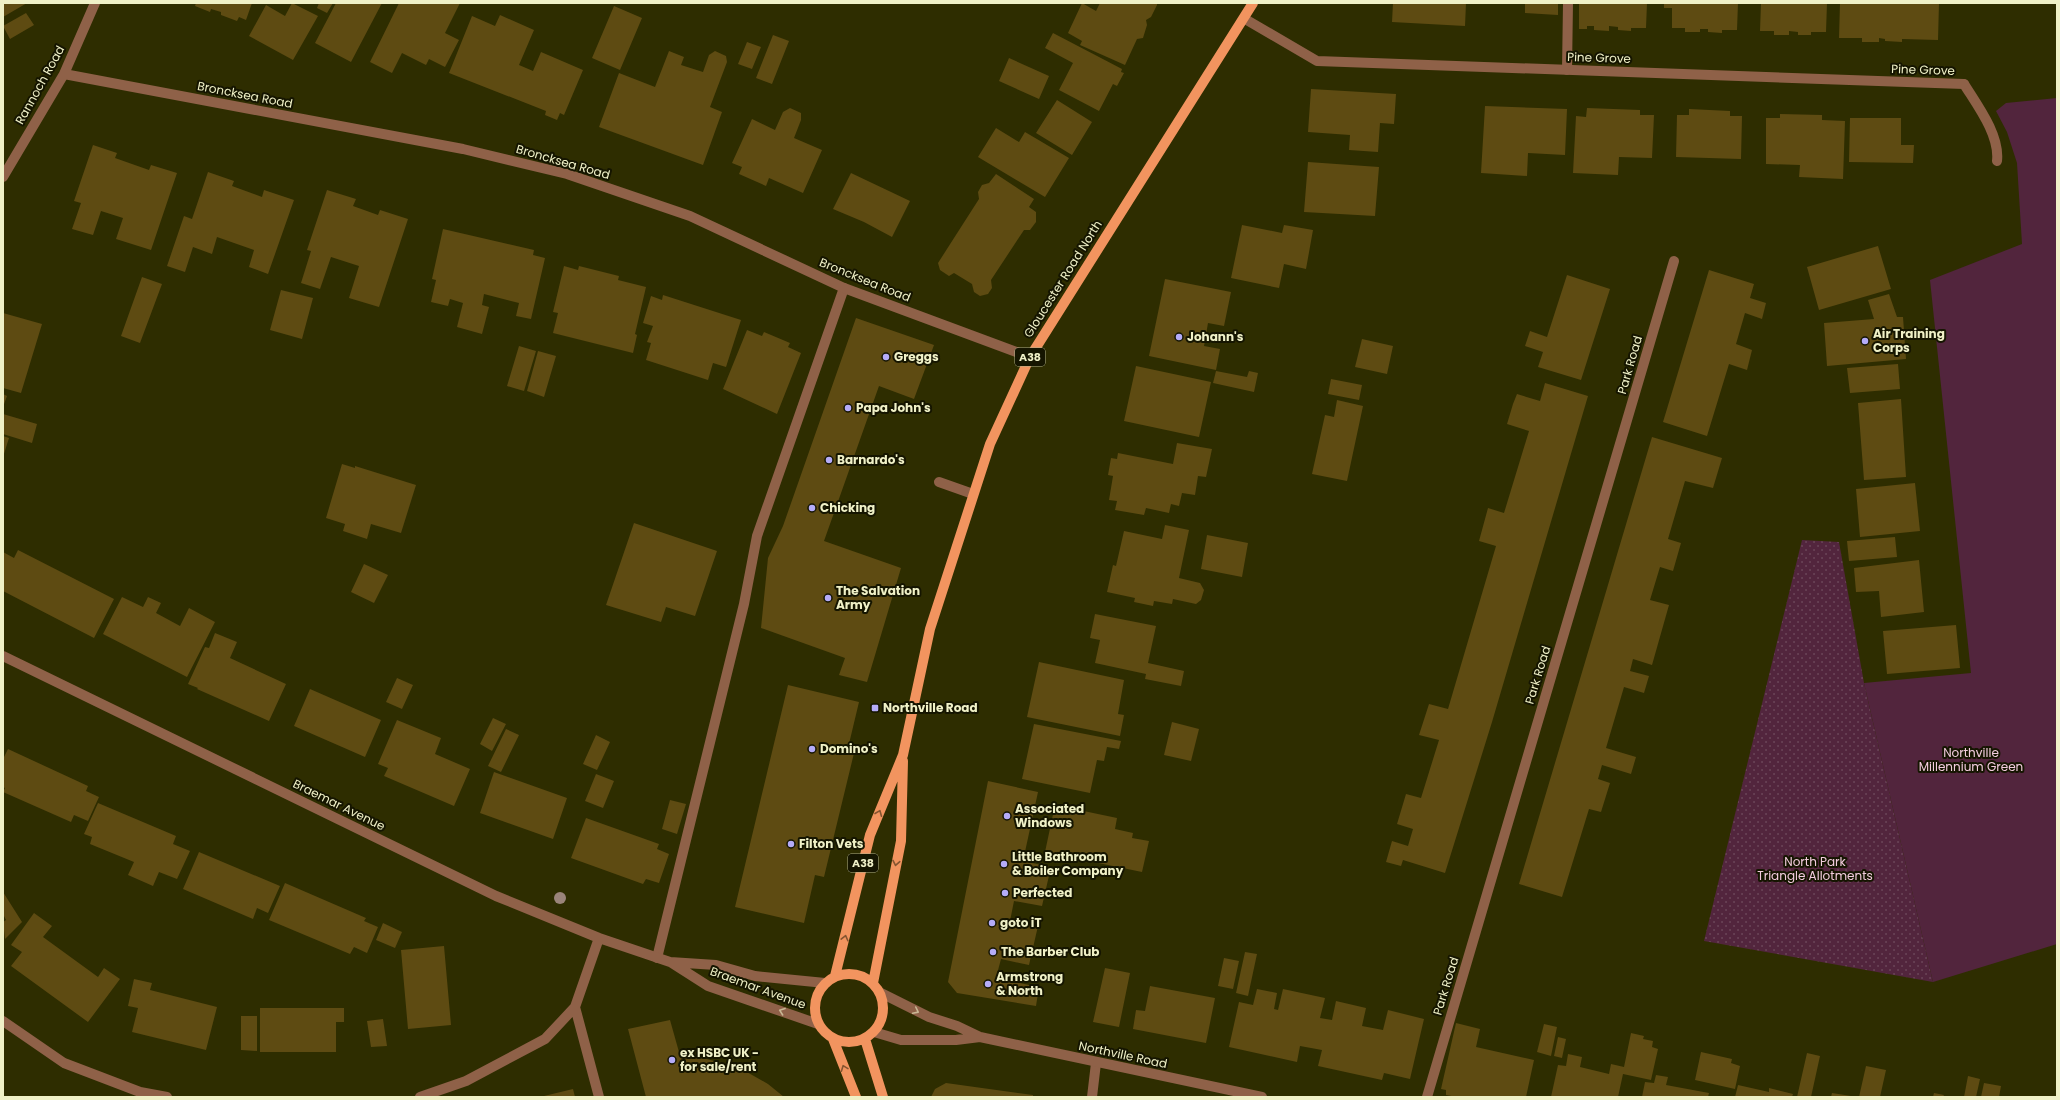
<svg xmlns="http://www.w3.org/2000/svg" width="2060" height="1100" viewBox="0 0 2060 1100" font-family="Poppins,sans-serif">
	<defs>
		<pattern id="grass-dots" width="8" height="8" patternUnits="userSpaceOnUse"><rect width="8" height="8" fill="#52253d"/><path d="M2 2h.1M6 6h.1" fill="none" stroke="#6b4558" stroke-width="1.8" stroke-linecap="round"/></pattern>
	</defs>
	<rect width="100%" height="100%" fill="#2e2d00"/>
	<path fill="url(#grass-dots)" d="M1802 540 1839 542 1864 683 1933 982 1704 941Z"/>
	<path fill="#52253d" d="M2057 98V944L1933 982 1864 683 1971 673 1930 280 2022 244 2017 163 2007 132 1996 111 2006 103Z"/>
	<path fill="#5e4b12" d="M3 3H27L3 17Z
		M196 3H252L246 20 239 17 237 21 221 15V12L211 9 210 12 195 6Z
		M292 3 318 16 293 60 249 36 266 5 285 16Z
		M319 3H333L327 13 317 8Z
		M336 3H382L351 62 315 43Z
		M399 3H460L445 33 459 40 445 67 429 59 426 65 402 53 392 73 370 62Z
		M1082 3 1096 11 1100 3H1157V5L1151 17 1146 20 1147 25 1143 38 1137 39 1125 65 1080 45 1082 41 1068 33Z
		M1393 3H1466L1465 26 1392 22Z
		M1525 3H1558V15L1525 13Z
		M1579 3H1647L1646 28H1631V31L1618 30V27L1609 26V31L1594 30V26H1587V29H1579Z
		M1664 3H1738L1737 30H1722V33L1708 32V29H1700V32H1685V28H1672V8H1664Z
		M1761 3H1827L1826 32H1811V35H1798V32L1789 31V35H1774V31H1760Z
		M1840 3H1939L1938 40 1902 39V42L1885 41V39L1879 38V42H1862V38H1839Z
		M614 6 642 18 620 70 592 58Z
		M26 13 34 25 10 39 3 26Z
		M500 15 534 30 519 65 533 71 541 52 583 70 564 115 560 113 557 120 545 115 546 111 449 73 472 16 495 26Z
		M1053 33 1122 69 1121 72 1124 73 1117 86 1113 84 1099 111 1059 90 1073 63 1045 48Z
		M773 35 789 41 772 84 756 78Z
		M747 42 761 47 752 69 738 64Z
		M669 51 684 57 681 65 703 72 709 55 715 51 726 56 727 62 710 107 722 112 703 165 599 127 619 73 655 87Z
		M1009 58 1049 76 1039 99 999 81Z
		M1311 89 1396 94 1394 124 1380 123 1378 152 1349 150 1350 135 1308 132Z
		M1057 100 1092 122 1072 155 1036 133Z
		M1485 106 1567 109 1565 155 1528 153 1527 176 1481 173Z
		M790 108 801 113V120L794 138 822 150 803 193 769 178 766 186 739 174 742 167 732 163 752 119 775 130 783 112Z
		M1587 108 1640 110V115H1654L1652 158 1619 157 1618 175 1573 173 1576 116 1586 117Z
		M1689 109 1730 111V116H1742L1741 159 1676 157 1677 115H1689Z
		M1780 114 1822 115V120L1845 121 1843 179 1799 177 1800 165 1766 164V118H1780Z
		M1850 118H1901V145H1914L1913 163 1849 162Z
		M996 128 1019 142 1025 132 1069 158 1045 197 978 157Z
		M93 145 117 153 115 158 149 170 151 165 177 173 151 250 116 239 123 218 101 211 93 235 72 229 81 203 74 201Z
		M1308 162 1379 167 1375 216 1304 212Z
		M208 172 234 181 232 186 262 197 264 190 294 200 268 274 249 267 254 250 217 237 212 254 193 247 185 272 167 266 184 216 192 219Z
		M851 173 910 201 892 237 864 222 833 209Z
		M996 174 1034 199 1029 207 1036 212V222L1030 230H1024L991 280 992 288 988 294 980 296 974 292 972 284 954 273 949 276 940 270 938 263 979 199 978 192 982 185 989 183Z
		M327 190 356 199 353 206 378 215 380 210 408 219 379 307 349 298 359 266 331 257 320 289 301 283 311 251 307 250Z
		M1242 225 1282 233 1284 225 1313 230 1306 269 1284 264 1279 288 1231 278Z
		M443 229 534 250 533 255 545 258 531 319 516 316 519 303 484 294 482 305 489 307 482 334 457 327 463 303 450 299 448 306 431 302 436 280 432 279Z
		M1878 246 1891 289 1819 310 1807 267Z
		M564 266 578 270 579 266 619 276 618 280 646 287 635 334 637 335 633 353 553 333 558 313 553 312Z
		M1709 270 1754 284 1750 298 1766 303 1762 319 1745 313 1736 344 1752 350 1747 370 1729 364 1707 436 1663 422Z
		M1567 275 1610 289 1581 380 1538 367 1543 352 1525 346 1530 331 1547 337Z
		M142 277 162 284 140 343 121 336Z
		M1165 279 1231 292 1224 326 1208 323 1204 346 1220 349 1216 370 1149 356Z
		M281 290 313 298 302 339 270 330Z
		M1889 294 1897 317H1903L1906 359 1827 366 1824 323 1874 319 1868 300Z
		M663 295 741 320 726 367 713 363 708 380 646 360 651 343 647 342 653 326 643 323 651 296 662 300Z
		M3 313 42 324 21 393 3 388Z
		M856 318 934 345 914 399 879 386 824 541 901 568 867 682 839 675 845 658 761 628 768 558 783 526Z
		M747 330 762 336 764 332 790 343 788 347 801 353 777 414 723 389Z
		M1362 339 1393 346 1387 374 1355 367Z
		M519 346 536 351 524 391 507 386Z
		M538 351 556 356 544 397 527 391Z
		M1898 364 1900 389 1850 393 1847 368Z
		M1136 366 1211 382 1199 437 1124 421Z
		M1216 371 1247 377 1249 371 1258 373 1254 392 1213 383Z
		M1331 379 1362 385 1359 400 1328 394Z
		M1545 383 1588 396 1492 722 1445 873 1403 860 1401 866 1386 862 1392 841 1408 846 1413 829 1397 824 1406 794 1421 798 1439 740 1419 735 1429 704 1448 709 1496 546 1479 541 1488 508 1504 513 1529 431 1507 424 1513 404 1517 394 1540 401Z
		M3 394 7 396 3 407Z
		M1901 399 1906 477 1864 480 1858 403Z
		M1337 400 1363 406 1347 481 1312 474 1325 415 1334 417Z
		M3 414 37 424 32 443 3 434Z
		M3 436 9 438 3 457Z
		M1652 437 1722 458 1713 488 1685 481 1668 539 1681 543 1673 571 1660 567 1650 600 1669 605 1652 665 1633 659 1630 671 1649 676 1644 693 1624 687 1606 748 1636 757 1631 774 1602 765 1598 779 1610 783 1601 812 1589 809 1562 897 1519 884Z
		M1177 443 1212 449 1206 477 1198 476 1195 495 1182 493 1179 506 1171 504 1169 513 1146 508 1144 515 1115 510 1117 501 1109 500 1113 476 1108 475 1111 458 1117 459 1118 453 1173 464Z
		M342 464 355 468V466L416 485 401 533 371 524 367 539 343 531 345 524 326 518Z
		M1915 483 1920 531 1860 537 1856 489Z
		M634 523 717 551 695 616 666 607 661 622 606 605Z
		M1165 525 1189 530 1179 578 1200 583 1204 590 1201 600 1196 604 1173 599 1172 604 1154 601 1153 606 1134 602 1135 598 1107 592 1113 565 1116 566 1124 531 1162 539Z
		M1207 535 1248 543 1242 577 1201 569Z
		M1895 537 1897 557 1849 561 1847 541Z
		M18 550 114 599 94 638 3 591V552L14 558Z
		M1919 560 1924 612 1881 617 1879 591 1856 592 1854 568Z
		M364 564 388 575 374 603 351 592Z
		M122 597 143 607 148 597 161 603 156 613 180 626 189 608 215 622 187 677 103 634Z
		M1095 614 1156 626 1148 663 1184 671 1181 686 1145 679 1146 674 1095 663 1100 640 1090 638Z
		M1956 625 1960 668 1887 674 1883 631Z
		M215 633 237 642 230 658 286 684 269 721 197 689 198 688 188 684 205 647 209 648Z
		M1039 662 1124 680 1118 714 1124 715 1120 736 1027 717Z
		M397 678 413 685 402 709 386 702Z
		M788 685 859 702 848 748 855 749 824 877 815 875 804 923 735 907Z
		M310 689 381 720 365 757 294 726Z
		M493 718 506 724 492 751 480 744Z
		M397 720 441 738 435 754 470 769 454 806 384 776 388 768 378 764Z
		M1172 722 1199 729 1191 761 1164 755Z
		M1034 724 1121 741 1119 749 1107 747 1104 761 1097 760 1090 793 1022 779Z
		M506 729 519 735 501 772 488 766Z
		M596 735 610 742 597 770 583 764Z
		M8 749 88 786 86 791 99 797 88 821 74 815 71 822 3 792 5 788 3 787V759Z
		M494 772 567 798 553 839 480 813Z
		M596 774 614 781 603 808 585 801Z
		M988 781 1038 792 1023 861 1051 867 1042 906 1014 901 1010 921 1038 926 1029 965 1001 959 996 978 1039 987 1036 1006 957 993 948 982Z
		M670 800 686 804 677 834 662 829Z
		M98 803 176 836 173 844 190 851 177 879 159 872 153 886 128 875 134 862 90 844 92 837 84 834Z
		M1055 805 1117 818 1115 829 1133 833 1132 838 1149 841 1142 872 1045 852Z
		M586 818 659 844 657 849 669 854 659 883 646 879 643 884 571 858Z
		M199 852 280 886 268 913 257 908 253 919 183 889Z
		M285 883 366 918 364 921 378 927 367 953 354 947 350 954 269 920Z
		M3 892 22 922 5 939 3 922 6 920 3 914Z
		M34 913 52 926 43 937 98 977 104 968 120 979 88 1022 11 966 22 952 11 945Z
		M383 923 402 932 395 948 376 940Z
		M444 946 451 1025 408 1029 401 950Z
		M1245 952 1257 954 1248 996 1236 993Z
		M1224 958 1239 961 1233 989 1218 986Z
		M1105 968 1130 973 1119 1027 1093 1022Z
		M134 979 152 983 150 990 217 1007 206 1050 132 1032 138 1008 128 1006Z
		M1150 986 1215 998 1206 1043 1133 1029 1136 1010 1145 1011Z
		M1257 989 1277 993 1274 1009 1278 1010 1283 989 1325 998 1320 1018 1332 1020 1336 1001 1366 1008 1362 1026 1383 1030 1388 1010 1424 1019 1410 1079 1384 1073 1382 1080 1318 1066 1322 1050 1300 1046 1297 1062 1229 1047 1239 1002 1253 1005Z
		M260 1008H344V1022H336V1052H260Z
		M241 1016H257V1051L241 1050Z
		M383 1019 387 1046 371 1047 367 1021Z
		M670 1020 679 1052 738 1067 768 1084 784 1097H646L628 1029Z
		M1456 1023 1480 1029 1476 1047 1534 1060 1526 1097H1457L1446 1095V1090L1441 1089Z
		M1544 1024 1557 1027 1551 1056 1537 1052Z
		M1631 1033 1644 1036 1643 1039 1653 1041 1652 1047 1658 1049 1651 1080 1623 1074 1618 1097H1551L1558 1065 1566 1066 1568 1054 1582 1057 1580 1067 1609 1074 1611 1064 1624 1067Z
		M1558 1037 1566 1039 1562 1058 1554 1056Z
		M1701 1052 1732 1059 1731 1063 1740 1066 1735 1089 1695 1080Z
		M1807 1053 1820 1056 1811 1097H1797Z
		M1866 1066 1886 1070 1880 1097H1859Z
		M1656 1075 1668 1077 1666 1085 1709 1093 1708 1097H1642L1645 1082 1654 1083Z
		M1968 1076 1980 1079 1976 1097H1964Z
		M946 1083 1033 1095V1097H931L935 1089Z
		M1984 1083 2001 1086 1999 1097H1981Z
		M1738 1085 1769 1092V1088L1793 1094 1792 1097H1735Z
		M573 1089 575 1097H544V1096Z
		M1832 1093 1851 1096V1097H1831Z
		M1934 1093 1944 1095 1943 1097H1933Z"/>
	<g fill="none" stroke-linecap="round" stroke-linejoin="round">
		<path stroke="#8f6148" stroke-width="10" d="M1567 70 1568 3
			M1964 84C1977 105 2000 135 1997 161
			M939 482 973 494
			M657 958 744 604 757 536 844 288
			M1092 1097 1096 1063"/>
		<path stroke="#8f6148" stroke-width="10" d="M1245 19 1317 61 1964 84
			M64 74 463 149 567 174 690 216 844 288 1030 357
			M3 177 64 74 95 3
			M3 656 496 896 599 938 670 962 716 965 755 976 825 983
			M672 963 708 986 818 1024
			M881 993 929 1017 957 1026 980 1037 1262 1097
			M575 1007 599 1097
			M3 1021 64 1063 140 1092 167 1097
			M874 1032 901 1040H956L980 1037
			M420 1097 466 1081 545 1039 575 1007 599 938
			M1427 1097 1674 261"/>
		<path stroke="#f2945f" stroke-width="10" d="M815 1008a34 34 0 1 1 68 0a34 34 0 1 1-68 0Z
			M835 976 870 835 903 755 930 629 990 444 1030 357 1253 3
			M873 983 901 841 903 761
			M833 1039 856 1097
			M865 1039 883 1097"/>
	</g>
	<circle fill="#9a847a" cx="560" cy="898" r="6"/>
	<defs><path id="oneway-chevron" d="M-2-3.5L2.5 0L-2 3.5" fill="none" stroke-width="1.6" stroke-linecap="round" stroke-linejoin="round"/></defs>
	<g stroke="#845430">
		<use href="#oneway-chevron" transform="translate(879 813) rotate(-68)"/>
		<use href="#oneway-chevron" transform="translate(896 863) rotate(101)"/>
		<use href="#oneway-chevron" transform="translate(845 938) rotate(-76)"/>
		<use href="#oneway-chevron" transform="translate(844 1068) rotate(-111)"/>
	</g>
	<g stroke="#c9b794">
		<use href="#oneway-chevron" transform="translate(782 1011) rotate(-160)"/>
		<use href="#oneway-chevron" transform="translate(916 1011) rotate(26)"/>
	</g>
	<g fill="#b5acf8" stroke="#151500" stroke-width="1.5">
		<circle cx="1179" cy="337" r="4"/>
		<circle cx="1865" cy="341" r="4"/>
		<circle cx="886" cy="357" r="4"/>
		<circle cx="848" cy="408" r="4"/>
		<circle cx="829" cy="460" r="4"/>
		<circle cx="812" cy="508" r="4"/>
		<circle cx="828" cy="598" r="4"/>
		<rect x="871" y="704" width="8" height="8" rx="2"/>
		<circle cx="812" cy="749" r="4"/>
		<circle cx="1007" cy="816" r="4"/>
		<circle cx="791" cy="844" r="4"/>
		<circle cx="1004" cy="864" r="4"/>
		<circle cx="1005" cy="893" r="4"/>
		<circle cx="992" cy="923" r="4"/>
		<circle cx="993" cy="952" r="4"/>
		<circle cx="988" cy="984" r="4"/>
		<circle cx="672" cy="1060" r="4"/>
	</g>
	<g text-anchor="middle" stroke-width="4" stroke-linejoin="round" paint-order="stroke">
		<g fill="#151500" stroke="#aeaf8b" stroke-width="1">
			<rect x="1015" y="348" width="30" height="18" rx="3"/>
			<rect x="848" y="854" width="30" height="18" rx="3"/>
		</g>
		<g font-size="11" font-weight="bold" fill="#f0f1c7">
			<text x="1030" y="361">A38</text>
			<text x="863" y="867">A38</text>
		</g>
		<g font-size="12" fill="#f0f1c7" stroke="#151500">
			<text transform="translate(1599 58) rotate(2)" y="4">Pine Grove</text>
			<text transform="translate(1923 70) rotate(2)" y="4">Pine Grove</text>
			<text transform="translate(40 85) rotate(-61)" y="4">Rannoch Road</text>
			<text transform="translate(245 95) rotate(11)" y="4">Broncksea Road</text>
			<text transform="translate(563 162) rotate(16)" y="4">Broncksea Road</text>
			<text transform="translate(1063 279) rotate(-58)" y="4">Gloucester Road North</text>
			<text transform="translate(865 280) rotate(22)" y="4">Broncksea Road</text>
			<text transform="translate(1630 365) rotate(-74)" y="4">Park Road</text>
			<text transform="translate(1538 675) rotate(-73)" y="4">Park Road</text>
			<text transform="translate(339 805) rotate(26)" y="4">Braemar Avenue</text>
			<text transform="translate(1446 986) rotate(-73)" y="4">Park Road</text>
			<text transform="translate(758 988) rotate(20)" y="4">Braemar Avenue</text>
			<text transform="translate(1123 1055) rotate(12)" y="4">Northville Road</text>
		</g>
		<g font-size="12" font-weight="bold" fill="#f0f1c7" stroke="#151500" text-anchor="start">
			<text x="1873" y="338">Air Training<tspan x="1873" dy="14">Corps</tspan></text>
			<text x="1187" y="341">Johann's</text>
			<text x="894" y="361">Greggs</text>
			<text x="856" y="412">Papa John's</text>
			<text x="837" y="464">Barnardo's</text>
			<text x="820" y="512">Chicking</text>
			<text x="836" y="595">The Salvation<tspan x="836" dy="14">Army</tspan></text>
			<text x="883" y="712">Northville Road</text>
			<text x="820" y="753">Domino's</text>
			<text x="1015" y="813">Associated<tspan x="1015" dy="14">Windows</tspan></text>
			<text x="799" y="848">Filton Vets</text>
			<text x="1012" y="861">Little Bathroom<tspan x="1012" dy="14">&amp; Boiler Company</tspan></text>
			<text x="1013" y="897">Perfected</text>
			<text x="1000" y="927">goto iT</text>
			<text x="1001" y="956">The Barber Club</text>
			<text x="996" y="981">Armstrong<tspan x="996" dy="14">&amp; North</tspan></text>
			<text x="680" y="1057">ex HSBC UK -<tspan x="680" dy="14">for sale/rent</tspan></text>
		</g>
		<g font-size="12" fill="#f3ccde" stroke="#151500">
			<text x="1971" y="757">Northville<tspan x="1971" dy="14">Millennium Green</tspan></text>
			<text x="1815" y="866">North Park<tspan x="1815" dy="14">Triangle Allotments</tspan></text>
		</g>
	</g>
	<rect width="2060" height="1100" fill="none" stroke="#f0f1c7" stroke-width="8"/>
</svg>
